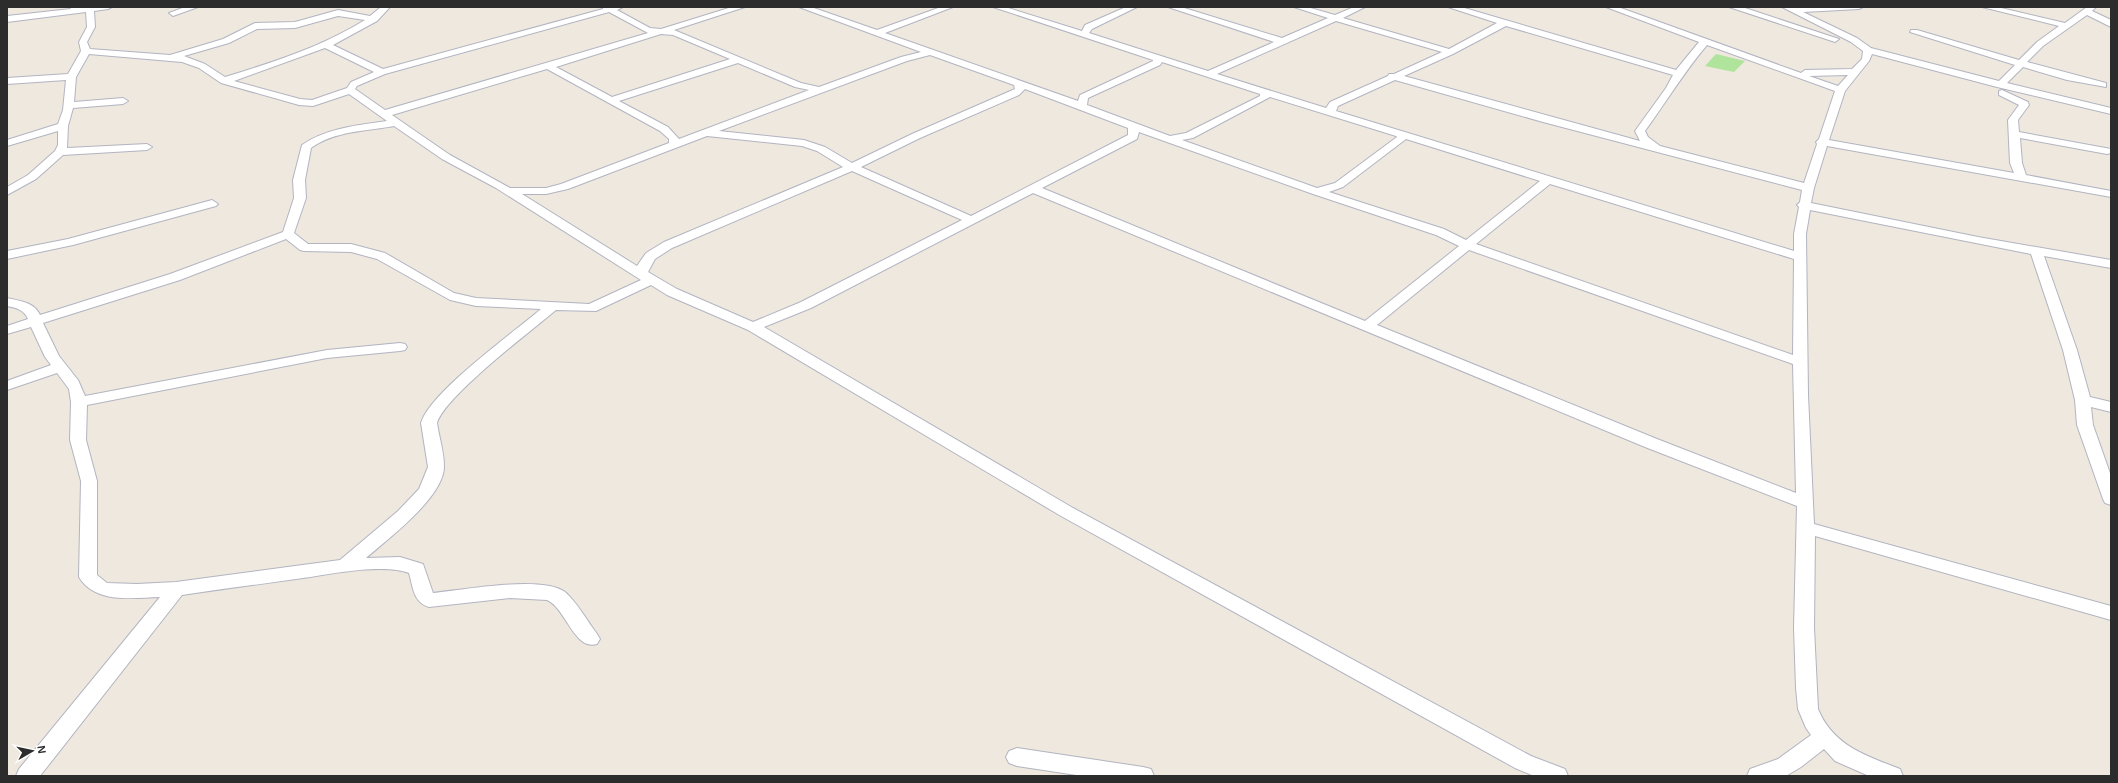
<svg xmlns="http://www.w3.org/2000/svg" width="2118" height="783" viewBox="0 0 2118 783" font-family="Arial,sans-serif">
	<rect width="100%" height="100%" fill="#eee8df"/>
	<path fill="#b0e49c" d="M1716 54 1745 61 1734 72 1705 66Z"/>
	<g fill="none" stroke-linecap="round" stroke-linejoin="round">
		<defs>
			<path id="street" d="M69 7H112L108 9 94 11 95 27 87 42 90 49 170 55 223 39 255 23 295 22 338 10 370 16 381 7H390L377 21 333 45 383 69 603 9V7H623L617 10 650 28 661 29 732 7H745L674 30 801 83 819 87 901 57 921 52 799 7H811L877 30 941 7H953L885 33 1078 101 1080 95 1153 61V60L993 7H1005L1082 31 1085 25 1126 7H1137L1092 29 1089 33 1208 71 1274 42 1168 7H1181L1282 38 1328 18 1294 7H1307L1335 15 1354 7H1365L1343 18 1449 49 1497 23 1448 7H1461L1676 70 1699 42 1606 7H1618L1801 73 1805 70 1852 69 1862 59 1863 51 1851 42 1782 7H1863L1859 9 1803 12 1857 38 1871 48 1999 81 2015 65 1910 32 1911 30H1917L2019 60 2037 42 2059 26 1982 7H1997L2065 23 2087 7H2096L2092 11 2111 20V27L2087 15 2043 46 2027 62 2106 83V87L2067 80 2023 67 2007 83 2111 108V114L1997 87 1872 54 1869 61 1845 91 1829 140 2014 173 2010 163 2008 120 2019 105 1999 95V91L2002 90 2028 102 2029 105 2018 120 2019 132 2111 149V153L2107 154 2020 138 2022 163 2026 175 2111 191V197L1827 146 1814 188 1811 203 1978 237 2111 260V268L2044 256 2077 350 2090 397 2111 402V412L2091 407 2093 425 2111 476V505L2105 503 2103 499 2077 425 2075 400 2063 350 2031 254 1810 210 1806 234 1808 395 1814 524 2111 606V620L1815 536 1814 628 1818 709C1833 746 1867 756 1900 769L1903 776H1869L1835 761 1824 749 1801 767 1786 776H1747L1750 769 1778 759 1811 735 1806 728 1798 709 1796 688 1794 628 1797 506 1645 447 1033 193 811 308 764 327 1073 508 1531 756 1565 769 1568 776H1534L1515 768 1061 516 748 330 667 295 651 285 596 311 556 310C531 331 444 397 437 423 439 437 444 452 444 466 445 496 388 539 366 558L400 557 423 564 433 593C462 590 542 575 565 592 576 601 588 622 597 634L600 639 597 644C574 651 566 608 547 600L510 598 429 607C413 602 413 587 409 573 384 563 330 574 303 578 262 584 222 589 182 595L40 776H16L19 769 160 597C133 598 95 604 79 577L81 481 70 440 71 402 69 389 57 373 7 390V381L51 365 45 357 31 327 7 334V326L28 319C24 310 17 308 7 306V298C20 301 34 302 40 315L170 274 283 232 294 198 293 180 302 145C326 128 359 125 387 121L349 94 313 106 299 105 221 83 199 68 182 62 89 54 76 77 74 102 123 98 128 101 123 104 73 108 68 126 67 148 147 144 152 147 147 150 63 155 36 179 7 195V187L28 175 55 151 58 145V131L7 146V140L58 124 63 110 66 80 7 84V78L68 74 81 51 79 42 87 27 86 12 7 22V16L71 9ZM609 12 648 33 385 110 355 89 357 86 385 74ZM338 16 365 20C321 47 274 62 225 77L205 64 184 56 229 43 257 29 295 28ZM1336 21 1442 52 1394 74H1389L1388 76 1330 102 1326 108 1217 74ZM1506 26 1673 75 1666 88 1635 131 1640 141 1404 76 1453 54ZM661 34 673 35 730 59 612 97 556 67ZM1707 45 1835 91 1819 139 1816 142 1817 144 1804 183 1660 146 1648 137 1645 131C1666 102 1684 72 1707 45ZM325 48 374 72 351 82 347 88 312 100 300 99 234 81ZM930 55 1014 85 1015 89 912 134 852 163 825 147 804 140 719 131 907 61ZM1162 62 1260 94V96L1186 133 1170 136 1087 105 1088 98 1160 65ZM738 63 795 87 809 90 679 139 668 127 619 101ZM547 69 660 131 669 139V143L561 184 546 188H510L450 155 392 115ZM1848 75 1838 86 1809 76ZM1395 80 1543 122 1802 190 1800 202 1797 205 1799 207 1794 234V251L1336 111 1338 106ZM1025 89 1128 128V135L971 216 861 167 920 138 1019 95ZM1270 97 1396 136 1397 137 1335 183 1317 188 1182 140 1193 138ZM394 126 442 159 496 188 641 280 589 304 476 298 454 293 385 253 351 244H308L294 233 306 198 305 180 311 148C334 131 367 131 394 126ZM1139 132 1313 194 1436 235 1459 246 1365 321 1042 188 1137 139ZM707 136 802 146 817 151 843 167 664 242 646 253 637 266 522 194H546L568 189ZM1406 139 1540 181 1466 240 1444 229 1329 192 1343 187ZM852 171 962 220 801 302 753 322 677 289 648 272 655 259 672 248ZM1550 184 1794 259 1793 355 1476 244ZM286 239 300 250 304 251 351 252 377 259 450 300 476 306 541 309C513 333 430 392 421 423L428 467 419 489 398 511 340 560 176 582 137 584 107 583 97 575V481L86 440 87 405 327 358 400 351 405 350 407 347 405 344 400 343 327 350 85 396 78 380 59 356 43 323 180 280ZM1469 250 1793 364 1796 493 1657 439 1377 325Z
				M185 7H198L173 16 169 13Z
				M1729 7H1742L1839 39 1835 42 1832 41Z
				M212 200 218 204 216 206 73 245 7 259V251L68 239Z
				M1017 748 1143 767 1151 769 1154 776H1083L1017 766 1009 763 1006 757 1009 751Z"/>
		</defs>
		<use href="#street" stroke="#b2b4c0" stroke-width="2"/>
		<use href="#street" fill="#fff" fill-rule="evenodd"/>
	</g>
	<rect width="2118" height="783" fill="none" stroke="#2c2c2c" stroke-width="16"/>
	<g transform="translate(32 751) rotate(81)" stroke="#ffffff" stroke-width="3" paint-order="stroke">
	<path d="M0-3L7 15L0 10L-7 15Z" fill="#2c2c2c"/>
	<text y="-6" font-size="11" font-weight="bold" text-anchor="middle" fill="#2c2c2c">N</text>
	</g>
</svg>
